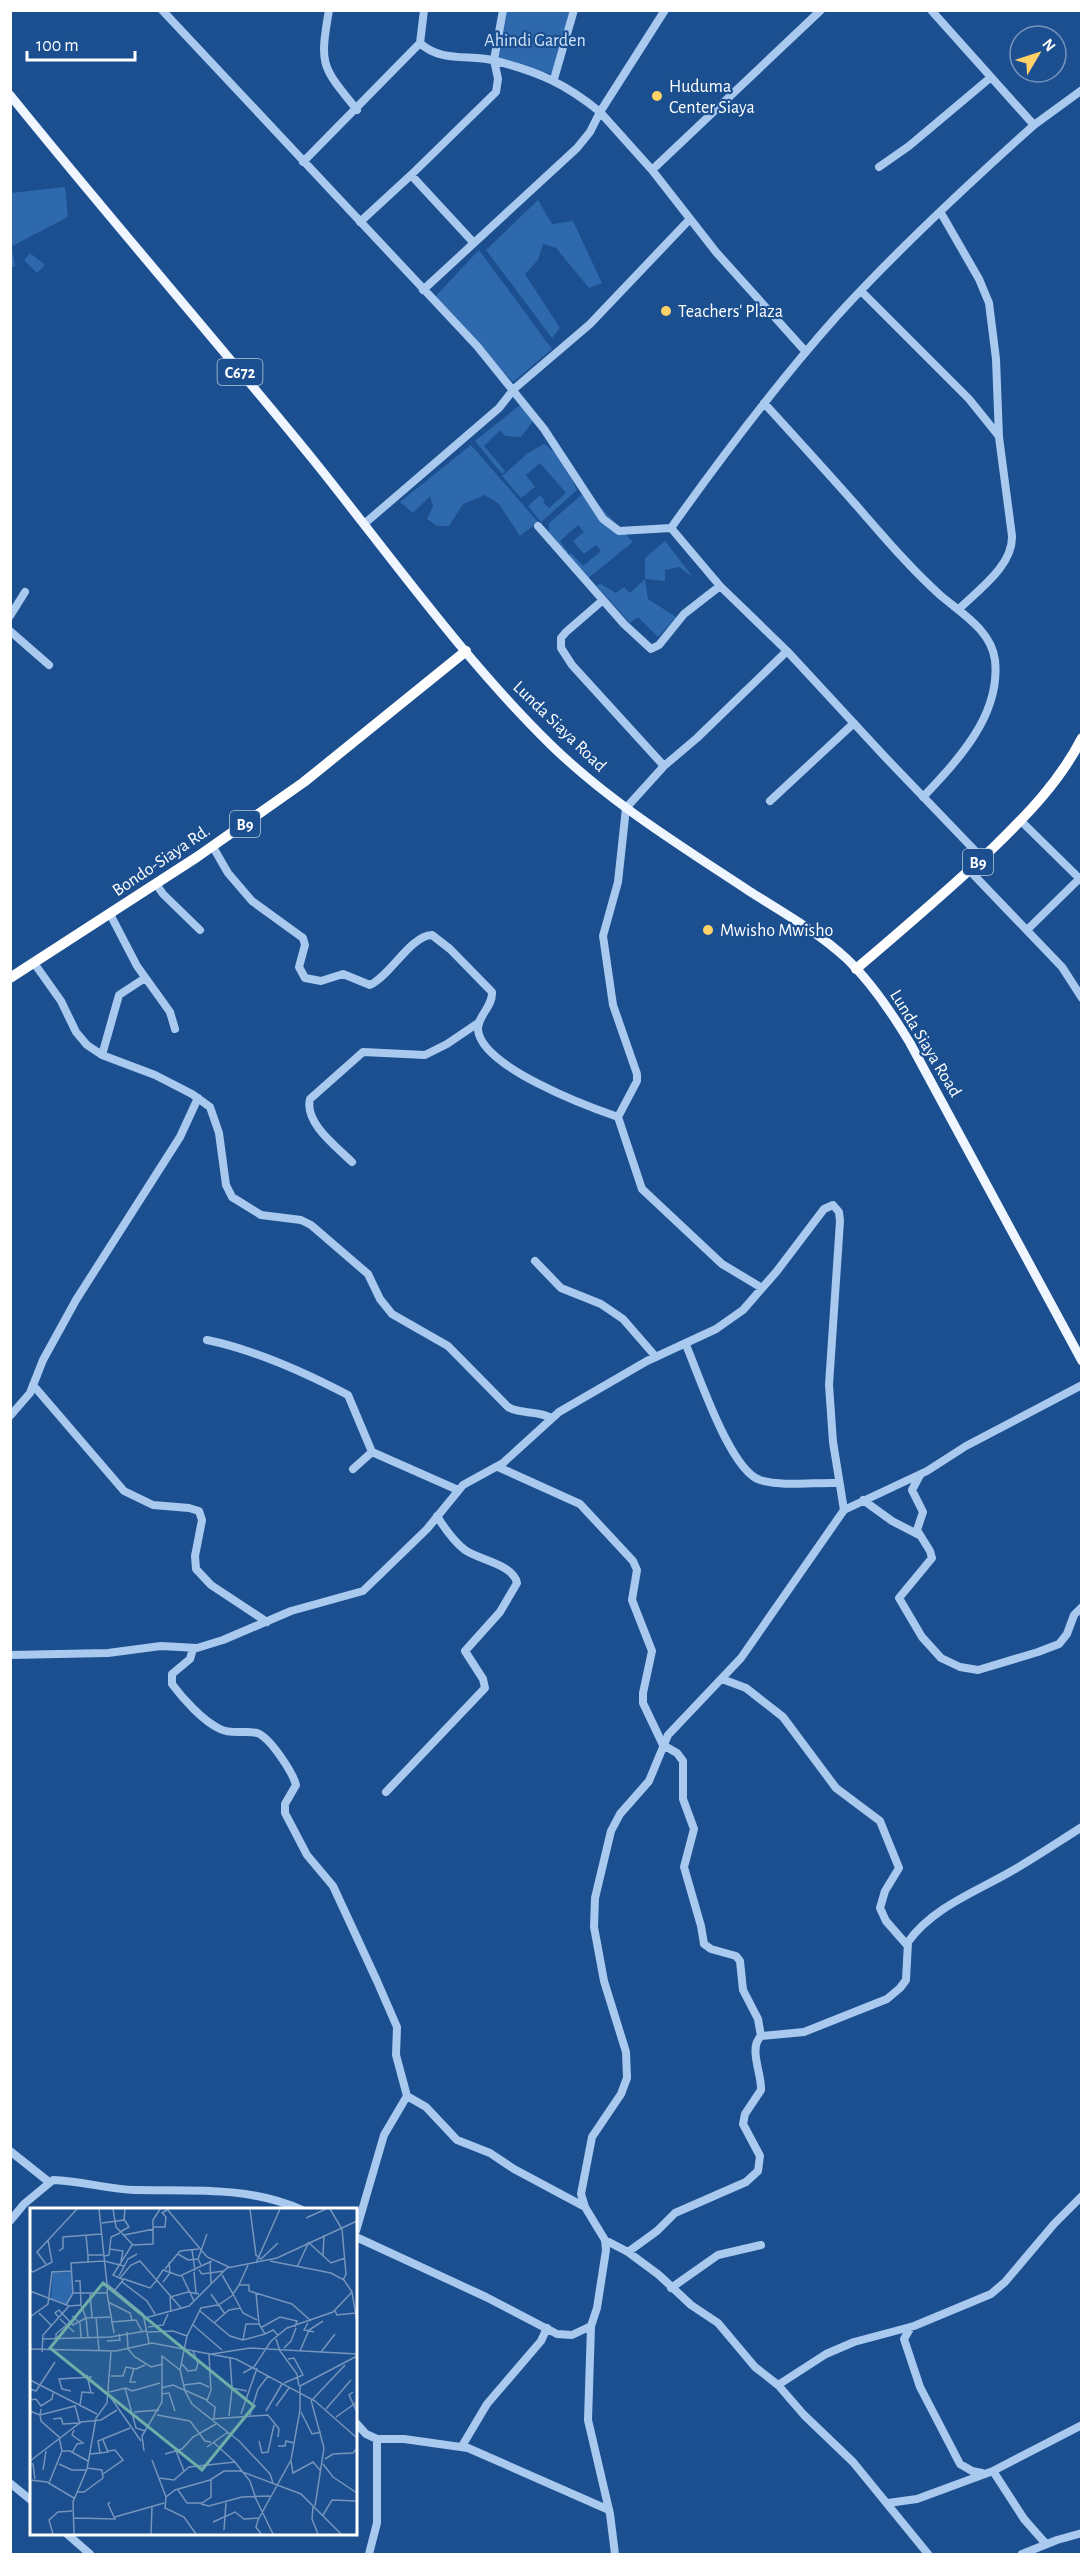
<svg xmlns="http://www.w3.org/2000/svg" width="1092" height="2565" viewBox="0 0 1092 2565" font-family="'Alegreya Sans',sans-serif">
	<rect width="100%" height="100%" fill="#1b4f8f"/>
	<path fill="#2e69ad" d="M502 11H574L555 75 494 60Z
		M65 187 68 217 12 246 15 267H11V193Z
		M538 200 552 224 573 221 602 283 589 288 556 248 543 244 538 260 525 274 560 328 552 338 486 250Z
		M479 250 552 349 513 382 433 299Z
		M30 253 45 265 37 273 24 260Z
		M520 405 533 421 521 437 505 436 500 430 484 446 505 471 502 474 475 441Z
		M544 444 559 455 577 490 541 522 528 506 540 495 545 500 543 502 549 508 566 493 540 463 526 475 535 487 521 498 502 476 528 453Z
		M471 445 538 522 520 536 499 504 485 495 463 504 449 526H437L427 519 433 506 430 496 413 513 400 502Z
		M586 491 633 542 587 579 567 556 571 553 583 566 601 551 596 545 584 554 573 541 584 532 578 525 560 541 568 552 566 555 549 537V523Z
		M665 541 693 577 679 567 665 570V581L645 579 648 599 676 617 658 637 638 617 630 623 596 585 601 584 616 593 624 587 630 593 645 579V558Z"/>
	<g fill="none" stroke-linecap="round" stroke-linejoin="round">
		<path stroke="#a9c9ee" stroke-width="8" d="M162 10 477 346 544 429 603 519 619 531 671 528C723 455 777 383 837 316 898 249 966 186 1034 125
			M329 10C319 67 322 66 357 110
			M665 10 600 112 652 170 716 252 806 352
			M931 10 1034 125 1082 90
			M554 79 574 10
			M303 162 420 43
			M879 167 909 146 990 78
			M652 170 821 10
			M411 175 473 242
			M941 213 979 279 989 303 996 359 999 437 1012 536C1013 566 978 590 959 609
			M360 222 411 175 496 92 498 79 494 60 503 10
			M423 290 577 148 590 132 600 112C566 84 539 72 496 61 471 54 441 63 420 43L424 10
			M861 291 969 399 998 435
			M764 403C795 437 826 471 856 505 883 536 910 568 940 595 961 613 991 630 995 660 1001 715 958 760 923 797
			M364 524 499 408 514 389 590 324 689 220
			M538 526 624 624 651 649 659 645 684 614 720 586
			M671 528 720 586 787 651 886 758 982 858
			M603 600 566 632 561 638V648L572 665 664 766
			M10 616 25 592
			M10 631 49 665
			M770 801 854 723
			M1021 821 1082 881
			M213 847 228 873 252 901 303 938 305 945 299 967 305 978 321 981 343 974 370 985C391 975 410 936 432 935L450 949 492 992C493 1007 477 1016 478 1030 482 1067 586 1106 618 1117
			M969 870 1062 967 1082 998
			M156 884 163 894 200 930
			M110 914 137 966 170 1012 175 1029
			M1028 929 1079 879
			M34 963 61 1001 76 1032 87 1045 102 1055 155 1075 192 1094 210 1107 219 1133 226 1185 232 1197 261 1215 301 1220 311 1225 368 1274 380 1299 392 1314 448 1346 508 1407C521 1415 538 1410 551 1418
			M102 1055 119 995 145 978
			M352 1162C337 1147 304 1123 310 1099L363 1052 425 1055 447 1044 478 1023
			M535 1261 561 1288 601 1304 623 1319 656 1357
			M762 1288 722 1264 642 1189 618 1117 637 1081V1074L613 1005 603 936 618 882 626 808 664 766 697 738 787 651
			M207 1340C256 1350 304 1372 348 1395L372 1452
			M686 1345C699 1375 730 1470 760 1480 784 1487 814 1482 839 1483
			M33 1385 124 1491 153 1505 189 1508 199 1511 202 1520 195 1556 196 1569 211 1585 267 1622
			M10 1416 30 1393 43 1360 76 1300 180 1137 198 1098
			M498 1467 580 1504 633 1561 637 1570 632 1600 652 1651 643 1693V1703L663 1745 677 1753 683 1761V1799L694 1829 684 1867 701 1926 704 1944 711 1949 736 1956 740 1961 743 1990 758 2019 761 2036
			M353 1469 372 1452 458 1490
			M920 1475 912 1490 923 1512 917 1530 930 1551 932 1558 899 1598 922 1637 941 1658 960 1667 978 1670 1038 1652 1059 1644 1067 1634 1074 1615 1082 1607
			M863 1500 892 1521 919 1535
			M193 1649 190 1659 172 1674V1684C183 1699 203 1721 220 1729 232 1735 245 1730 257 1733 270 1737 293 1773 296 1785L285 1804V1813L307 1855 333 1886 377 1981 397 2027 396 2055 407 2096 384 2135 356 2231
			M10 1655 108 1653 161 1646 197 1648 223 1640 291 1611 363 1591 427 1529 463 1485 503 1463 559 1412 647 1361 716 1329 743 1310 777 1271 824 1209 833 1205 839 1212 840 1221 829 1385 833 1442 844 1510
			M722 1679 746 1688 783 1717 836 1788 880 1821 899 1868 885 1891 880 1908 886 1921 907 1945
			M386 1792 485 1688 483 1679 465 1651 500 1612 517 1583C513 1564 479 1560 465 1550 453 1541 445 1529 437 1516
			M407 2096 426 2107 457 2140 490 2153 514 2169 585 2207
			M10 2151 49 2182
			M10 2221 24 2204 53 2180C81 2181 108 2189 135 2190 192 2191 249 2186 302 2210
			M356 2237 486 2297 557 2334 572 2335 591 2326
			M605 2240 628 2252 659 2275 691 2305 718 2323 755 2367 778 2385 804 2415 853 2462 928 2554
			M628 2252 657 2231 675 2213 746 2182 758 2171 760 2156 743 2124 745 2114 761 2090C762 2074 748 2048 761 2036L804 2032 887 1999 900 1988 906 1980 908 1942C932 1908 975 1892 1010 1872 1035 1858 1058 1842 1082 1827
			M671 2288 718 2255 761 2245
			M911 2327 904 2339 920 2387 960 2464 972 2471 982 2473
			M778 2385 826 2354 854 2342 914 2326 991 2294 1005 2282 1054 2224 1082 2196
			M356 2423 366 2434 377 2439H404L468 2448 609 2510
			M462 2446 487 2404 541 2341 547 2328
			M993 2471 1024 2519 1046 2544
			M10 2483 32 2501
			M888 2503 917 2499 993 2471 1082 2425
			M67 2534 90 2554
			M369 2554 377 2523V2439
			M615 2554 610 2514 588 2420 591 2326 597 2308 606 2250 605 2240 585 2207 581 2194 592 2137 621 2094 627 2078 626 2052 604 1981 594 1927 595 1898 611 1831 620 1814 649 1781 668 1735 741 1658 844 1510 927 1471 966 1446 1082 1385
			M1022 2554 1057 2540 1082 2533"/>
		<path stroke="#f0f6ff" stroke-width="9" d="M10 95C110 219 215 339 315 462 392 558 464 660 552 746 611 803 681 846 749 891 782 912 818 932 847 959 872 983 892 1013 910 1043L1082 1361"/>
		<path stroke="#fff" stroke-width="10" d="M856 969C903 929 949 890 993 848 1028 814 1060 781 1082 738
			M10 978 197 857 304 782 466 651"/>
	</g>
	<g fill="#ffd166" stroke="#1b4f8f" stroke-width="2">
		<circle cx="657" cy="96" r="6"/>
		<circle cx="666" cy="311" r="6"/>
		<circle cx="708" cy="930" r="6"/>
	</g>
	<g text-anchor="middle" stroke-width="4.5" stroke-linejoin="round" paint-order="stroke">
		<g fill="#1b4f8f" stroke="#bbcadd" stroke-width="1.5">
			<rect x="217.5" y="359" width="45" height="26" rx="4.5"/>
			<rect x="230" y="811" width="30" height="26" rx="4.5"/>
			<rect x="963" y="849" width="30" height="26" rx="4.5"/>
		</g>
		<g font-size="16" font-weight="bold" fill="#fff">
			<text x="240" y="378">C672</text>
			<text x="245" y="830">B9</text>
			<text x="978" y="868">B9</text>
		</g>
		<g font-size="18" fill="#cfe3fa" stroke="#1b4f8f">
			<text x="535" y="46">Ahindi Garden</text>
		</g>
		<g font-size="18" fill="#fff" stroke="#1b4f8f" text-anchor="start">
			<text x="669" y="92">Huduma<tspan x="669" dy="21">Center Siaya</tspan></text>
			<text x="678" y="317">Teachers' Plaza</text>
			<text x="720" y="936">Mwisho Mwisho</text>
		</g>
		<g font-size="18" fill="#fff" stroke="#1b4f8f">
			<text transform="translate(560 726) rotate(44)" y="6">Lunda Siaya Road</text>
			<text transform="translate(161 860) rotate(-34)" y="6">Bondo-Siaya Rd.</text>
			<text transform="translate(926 1043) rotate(59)" y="6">Lunda Siaya Road</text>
		</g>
	</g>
	<g transform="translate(30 2208)">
		<rect width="327" height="327" fill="#1b4f8f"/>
		<path d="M41 64 43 86 36 97 21 91 23 65Z" fill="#2e69ad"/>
		<path fill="none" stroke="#7695bc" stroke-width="1.5" d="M69 1 77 76 113 106 119 135M83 1 86 19 103 37M137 1 177 49 199 59M220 1 226 47 231 51 248 35M300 1 312 21 316 66 313 72M276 10 296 1M72 15 94 12 95 1M124 19H135L136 9 132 5 137 2M90 24 99 19 94 11M56 27 58 48M94 27 124 21M278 34 301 55 315 50M80 41 93 43 91 53M162 42 165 63M29 43 33 40V29L71 26M148 46 158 52 168 51 171 57M75 48 79 47 81 29 90 25M293 48 294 27M168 51 177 26M180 53 181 75M58 54V47H73M226 55 250 1M16 56 7 44 47 1M267 59 278 36M135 61 150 43 169 41M0 62 3 64 22 54 18 32M169 62 172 66 194 63M164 64 166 85M192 67 203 86 209 77H219V83L262 96 281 113M89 68 98 51 107 46M152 68 164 93M90 70 101 57 110 53 151 100M127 71 133 62 150 68 182 53M94 72 83 67 102 37 123 36V12L130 1M45 73H50L51 97M92 74 117 93 125 106M133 74 140 65 139 54M209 77 218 57M85 82 94 71 120 80 127 72M0 83 39 98 51 97 56 110 80 109M322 84 327 114M77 85 84 125M226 85 229 116 235 126 243 122 248 127M43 86 41 55 74 53 94 58M181 86 195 106M203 86 213 105 227 112M78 94 100 105 102 112M36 97 43 85H60M187 97 171 100 157 128 150 162 155 183 162 196 209 233 240 266 243 275M187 98 203 87M170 103 200 128 213 132M305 103 307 107 326 105M141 104 140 89 158 84 169 86M9 105 22 118M42 108 50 115 51 129M0 109 18 96 22 64 42 63M62 109 60 85H77L78 78M66 109 69 143M29 110 25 105 29 102 43 117 56 110 58 129M115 110 159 98 197 60 247 50 327 13M30 111 44 124M81 114 106 112 112 123M184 115 199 102 211 100M278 115 274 122 284 124M229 116H216L213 132 235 126M163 117 192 142M118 119 133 117 138 106M232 119 250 109 267 113 265 119M97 124 98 141 105 149 121 159 133 156M118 124 143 123 157 128M12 131 80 129 116 123M26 131V126L40 114M246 131 250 143 267 166 269 178M77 133 90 132 89 126M254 140 261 133 266 120M0 141 86 143 122 135 206 151 285 193 327 230M270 143 279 122 293 113M12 144 13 127 39 98M291 144 305 126M179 146 181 182 177 193 185 199 184 210M182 146 220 140 327 146M200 150 202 180 217 183M152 156 158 163 166 162 168 155 163 143M104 160 100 174H106M213 165 224 159 241 133 257 120 303 104 322 84 314 72 301 65 240 53M57 167 61 185M81 168H93L96 159 106 161 115 157M0 172 67 206M254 175 273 167 264 150 258 151M154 177 170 175 179 179M95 180 106 220 115 223M131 180 143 177 177 192M0 181 6 183 25 154M41 183 32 181 29 171 62 169M79 184 96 180 102 183 130 175M323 184 319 187 327 204M131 186 139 185 145 203M79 187 111 233M0 192 6 191 11 198 22 191 23 185M281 192 294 240 285 298M282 192 315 157M50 197 52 184 64 185M246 198 259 180M11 201 10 207 45 198 50 216M296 201 321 172M0 203 10 207 11 213 29 229 32 243H40L58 253M236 203 252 176M104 204 129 202M271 204 282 226 291 224M211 206 227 160M127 207 160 213 175 233 181 234M220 207 228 181 238 168M199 208 202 181M306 209 327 194M23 211 31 210 33 216 49 215M182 211 238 207 249 221 248 229M229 233 232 245 238 244 244 217M183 234 205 254M248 238H255L256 233 264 235M177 239 198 224M114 243 112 228 132 194V148L150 162M146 243 154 263M42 245 47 236 53 235 42 227 44 222M70 245 78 244 73 232M60 246 70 245 68 233 100 220M135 246 152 241 163 229 186 216M295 251 303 246 323 245 327 240M122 252 136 289M0 253 51 214 71 212 87 202M261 253 263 265 283 254 290 262M0 256H3L5 271M29 256 42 262H56M293 256 303 269 327 285M13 262 16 243M73 266 93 252 85 242 78 243M129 270 144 272 159 259 205 254 220 273 225 288M0 272 17 274 44 290M19 275 32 243M148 282 157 295H172L181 289V271M47 284H54L73 270 72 262 57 260M225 289 243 326M171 296 179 298 212 289 240 288M283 299 282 311 288 326M293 307 302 292 327 293M85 309 134 295M44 310 85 311 78 296 80 294M183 314 205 304 214 311 229 310M194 322 196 295M23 326 19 312 28 304 42 303M44 326 43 294 57 261 66 210 77 195 81 143M121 326 122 299M166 326 154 309 135 300 136 289 145 282 180 272 194 263H210L271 286 311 326M231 326 226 319 228 312 261 252 270 202V178L327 148"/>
		<path fill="#6fada8" fill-opacity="0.15" stroke="#6fada8" stroke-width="3" d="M73 75 224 198 172 262 20 140Z"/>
		<rect width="327" height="327" fill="none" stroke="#fff" stroke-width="3"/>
	</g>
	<rect width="1092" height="2565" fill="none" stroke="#ffffff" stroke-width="24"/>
	<g transform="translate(1038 54) rotate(51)"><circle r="28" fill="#1b4f8f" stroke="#7695bc" stroke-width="1.5"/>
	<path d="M0-4.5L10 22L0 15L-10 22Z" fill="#ffd166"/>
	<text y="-9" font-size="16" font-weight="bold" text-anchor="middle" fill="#ffffff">N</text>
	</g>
	<path d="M27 51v9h108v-9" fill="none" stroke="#ffffff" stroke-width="3"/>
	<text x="36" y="51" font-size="18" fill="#ffffff" stroke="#1b4f8f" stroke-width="4.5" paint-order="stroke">100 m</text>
</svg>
